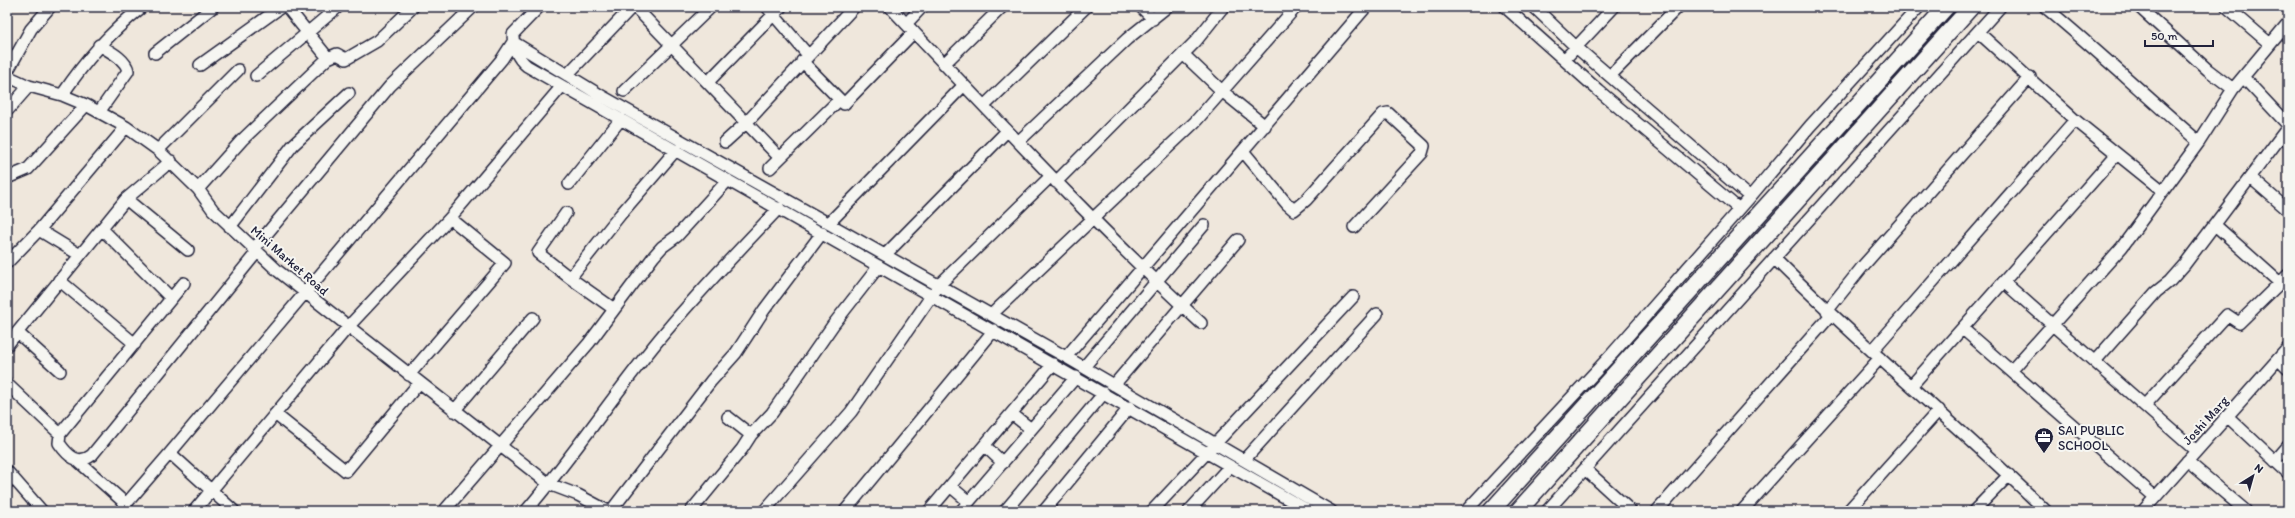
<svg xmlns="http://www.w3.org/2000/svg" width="2295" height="518" viewBox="0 0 2295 518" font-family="Itim,sans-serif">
	<rect width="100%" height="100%" fill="#efe7dc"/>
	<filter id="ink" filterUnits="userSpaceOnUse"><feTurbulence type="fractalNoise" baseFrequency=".025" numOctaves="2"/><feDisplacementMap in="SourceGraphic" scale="8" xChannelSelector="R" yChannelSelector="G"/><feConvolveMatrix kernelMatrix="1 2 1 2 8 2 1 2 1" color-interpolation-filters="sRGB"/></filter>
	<g filter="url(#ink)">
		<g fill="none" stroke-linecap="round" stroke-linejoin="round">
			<defs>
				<path id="minor" d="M287 7 328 58
					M539 7 513 34C513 46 517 58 527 66L1309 511
					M635 7 780 158
					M767 7 808 55
					M890 7C992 114 1092 223 1201 323
					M1141 7 1153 19
					M1505 7 1599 91 1739 209
					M1534 7 1576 47 1750 197
					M2045 7C2097 50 2147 97 2199 142
					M2139 7 2208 70 2233 89
					M2227 7 2270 44
					M906 24 922 7
					M1978 32 2075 120 2163 191
					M513 42 600 95 1066 357 1331 511
					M155 53 213 7
					M1183 54 1222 91 1265 126
					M1564 60 1614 7
					M802 61 844 104 914 32
					M944 64 1002 7
					M200 65 281 7
					M7 72 31 29 50 7
					M567 75 632 7
					M7 76 29 86 62 95 86 105 126 127 158 150 198 189 213 210 278 271 549 484 578 495 608 511
					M256 76 338 7
					M1610 76 1678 7
					M2243 77 2288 125
					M708 82 781 7
					M624 91 711 7
					M62 95C86 60 108 34 142 7
					M984 106 1086 7
					M7 111 29 86
					M99 112 128 71C126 59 109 51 99 45
					M725 142 747 122 854 7
					M1018 142 1127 39 1167 7
					M158 150 238 70
					M1243 151 1287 204 1294 210 1306 200 1383 114 1388 113 1424 146 1422 153 1354 227
					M770 168 839 100
					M7 178 28 169 86 105
					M2251 178 2288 210
					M1056 182 1196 41 1223 7
					M569 184 621 119
					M198 189 242 140 328 58 337 54 346 59 377 41 413 7
					M126 199 188 250
					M566 213 538 253 570 278
					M829 223 964 85
					M2215 225 2280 283
					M230 227 293 145 349 93
					M102 229 171 298
					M39 230 80 255
					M254 249 390 86 473 7
					M885 255 1007 131
					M1774 258C1861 346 1957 424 2046 511
					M7 263 39 230 126 127
					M59 280 135 344
					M2005 283 2196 451
					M614 309 570 278 620 215 676 150
					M1827 311 1863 266 2030 77
					M991 315 1195 122 1296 7
					M1963 329 2155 497
					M18 333 60 371
					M7 345 126 199 171 161
					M1872 351 2075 120
					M1066 357 1366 7
					M2278 359 2288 369
					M2095 361 2156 292 2170 281 2185 264 2288 127
					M1084 367 1204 225
					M2011 371 2122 247 2199 142 2233 89 2288 23
					M409 375 505 263 450 218
					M7 384 60 434 59 443C68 456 78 466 92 455L257 252
					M1114 385 1238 240
					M1911 386 2117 154
					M2145 405 2227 315 2239 323 2288 275
					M454 411 533 318
					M275 414 346 471 419 383
					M1012 414 1031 429
					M2227 416 2288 473
					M60 434 184 283
					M751 435 772 413 833 325 879 266
					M985 446 1003 463
					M170 453 502 59 513 42
					M1244 460 1377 314
					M78 461 126 504
					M2187 461 2246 511
					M2275 461 2288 446
					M1585 469 1631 511
					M7 471 42 511
					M950 486 969 502
					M120 511 170 453 234 511
					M194 511 348 327 450 218 562 86
					M444 511 589 343 654 256 662 247 677 236 728 180
					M526 511C576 453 617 389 666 331 702 288 740 249 779 208
					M611 511 711 381 736 353 764 310 822 233
					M691 511 742 449 751 435 728 417
					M764 511 851 412 939 285 1051 176
					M845 511 994 330
					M929 511 1053 364
					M961 511 1076 377
					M1005 511 1104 393
					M1044 511 1130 407
					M1152 511 1353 297
					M1189 511 1230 466
					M1466 511 1612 354 1750 197 1810 126 1919 7
					M1547 511 2000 7
					M1657 511 1831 315
					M1742 511 1880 358
					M1848 511 1939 410
					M1974 511 2009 475
					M2143 511 2288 348"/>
				<path id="highway" d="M1491 511 1946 7
					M1518 511 1971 7"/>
			</defs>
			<use href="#minor" stroke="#22223b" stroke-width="14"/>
			<use href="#highway" stroke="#22223b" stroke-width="19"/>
			<use href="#minor" stroke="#f6f6f2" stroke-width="11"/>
			<use href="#highway" stroke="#f6f6f2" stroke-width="16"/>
		</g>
	</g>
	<defs>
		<symbol id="office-pin" viewBox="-11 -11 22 30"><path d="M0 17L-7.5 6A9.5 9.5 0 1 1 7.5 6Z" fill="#22223b" stroke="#f6f6f2"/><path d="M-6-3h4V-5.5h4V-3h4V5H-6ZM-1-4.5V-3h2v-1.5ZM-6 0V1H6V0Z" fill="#fff"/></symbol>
	</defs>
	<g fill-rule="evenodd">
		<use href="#office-pin" x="2033" y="426" width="22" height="30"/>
	</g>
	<g text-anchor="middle" stroke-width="4" stroke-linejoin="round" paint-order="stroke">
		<g font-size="13" fill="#22223b" stroke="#f6f6f2">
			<text transform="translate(290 260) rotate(41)" y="5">Mini Market Road</text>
			<text transform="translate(2205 420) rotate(-48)" y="5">Joshi Marg</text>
		</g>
		<g font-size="13" fill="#22223b" stroke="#f6f6f2" text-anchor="start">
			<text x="2058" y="435">SAI PUBLIC<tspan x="2058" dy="15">SCHOOL</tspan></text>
		</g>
	</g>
	<rect width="2295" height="518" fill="none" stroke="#f6f6f2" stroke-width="24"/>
	<rect x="12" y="12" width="2271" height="494" fill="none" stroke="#22223b" stroke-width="1.5" filter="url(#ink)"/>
	<g transform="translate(2253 476) rotate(37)" stroke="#f6f6f2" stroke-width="3" paint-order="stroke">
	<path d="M0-3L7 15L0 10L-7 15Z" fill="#22223b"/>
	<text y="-6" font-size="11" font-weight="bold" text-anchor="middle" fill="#22223b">N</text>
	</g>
	<path d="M2145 40v6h68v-6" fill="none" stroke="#22223b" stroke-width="2"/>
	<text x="2151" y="40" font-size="12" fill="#22223b" stroke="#f6f6f2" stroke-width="3" paint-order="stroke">50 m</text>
</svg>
